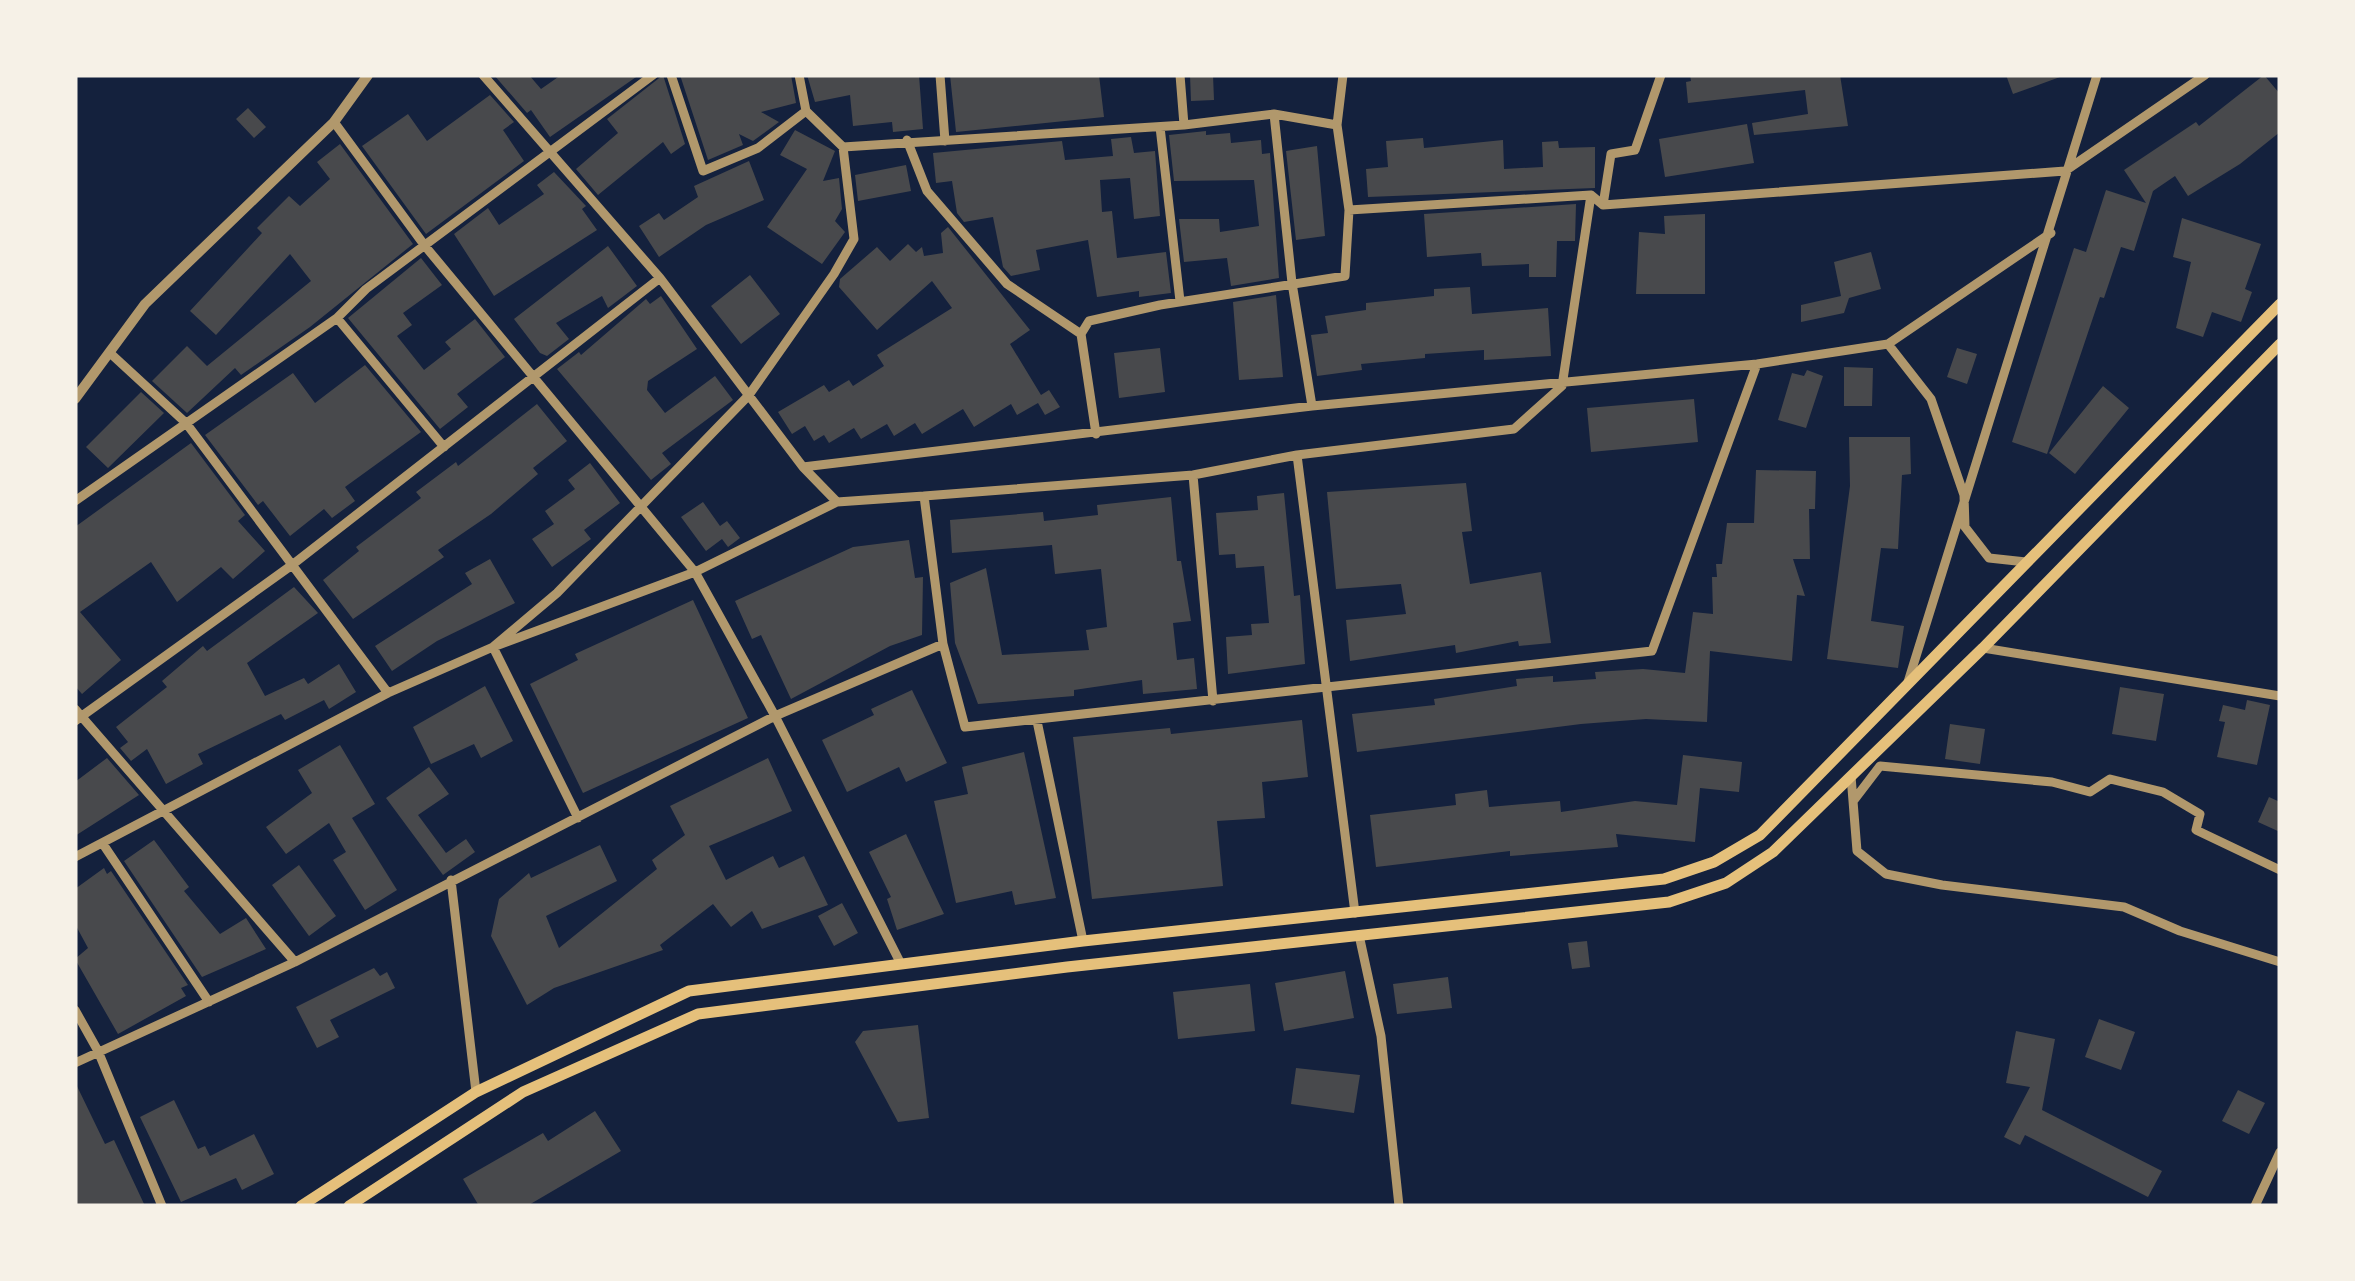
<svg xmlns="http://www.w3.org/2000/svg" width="2355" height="1281" viewBox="0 0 2355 1281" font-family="Karla,sans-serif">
	<rect width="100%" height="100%" fill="#14213d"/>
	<path fill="#48494c" d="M494 75H529L541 89 561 75H639L550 137 531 110 527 113Z
		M663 75 685 144 671 154 663 142 598 195 576 169 618 133 607 119Z
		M680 75H791L796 103 761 112 779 122 753 141 739 134 743 145 708 160Z
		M807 75H919L923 129 893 132 892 122 853 126 850 95 815 102Z
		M950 75H1099L1104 117 956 132Z
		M1190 75H1213L1214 100 1191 101Z
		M1690 75H1840L1848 126 1754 135 1752 123 1808 114 1805 90 1688 103 1686 82 1691 81Z
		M2006 75H2060V77L2013 94Z
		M2264 75 2280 94V132L2240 164 2188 196 2175 176 2153 191 2134 251 2121 247 2104 298 2100 297 2047 454 2012 442 2074 248 2086 252 2106 190 2146 203 2124 170 2196 122 2199 126Z
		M490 95 514 122 503 130 524 161 426 234 362 146 408 114 427 141Z
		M248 108 266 127 254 138 236 119Z
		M1747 124 1754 163 1665 177 1659 139Z
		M795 130 835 151 823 181 839 178 842 209 835 221 845 232 822 264 767 227 807 169 780 155Z
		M1206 131V135L1230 133 1231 143 1261 140 1262 154 1270 153 1279 278 1231 286 1227 258 1184 262 1179 219H1219L1220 232 1259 226 1254 180 1174 181 1169 135Z
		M1131 137 1134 153 1155 151 1160 216 1134 219 1130 178 1100 180 1102 212 1112 211 1117 258 1166 252 1171 293 1139 297V291L1097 297 1088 240 1036 250 1040 270 1011 276 1003 267 993 217 964 222 957 213 952 181 936 183 933 153 1062 141 1065 160 1113 156 1111 139Z
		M1423 138 1424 148 1503 140 1504 169 1543 167 1542 142 1558 141 1559 148 1595 147V188L1368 197 1366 169 1388 167 1386 141Z
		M340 144 413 244 310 327 241 375 235 368 187 413 152 381 187 346 207 366 311 281 290 254 216 335 190 311 262 233 257 228 289 196 300 206 330 179 317 162Z
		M1317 146 1325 236 1296 240 1286 151Z
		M749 161 764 200 706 225 659 257 639 226 659 213 664 220 698 197 694 186Z
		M906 165 911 191 858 201 855 175Z
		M554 172 586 206 582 209 597 230 494 296 454 234 488 208 499 225 544 194 537 185Z
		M1576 204 1575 241H1557L1556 277H1529V264L1482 266 1481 253 1427 257 1424 214Z
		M1705 214V294H1636L1639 232 1665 234 1664 216Z
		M2182 218 2261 244 2245 289 2252 292 2241 322 2212 312 2203 337 2176 328 2191 262 2173 257Z
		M948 227 1030 330 1010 344 1041 395 1049 390 1060 407 1045 415 1038 403 1017 415 1011 404 974 427 963 409 922 434 915 423 894 436 887 424 861 439 854 428 829 443 824 435 814 441 805 426 792 434 778 412 824 385 829 392 849 380 853 386 884 366 877 355 952 308 932 281 877 330 839 287 840 279 877 247 890 261 908 244 916 252 922 247 924 256 943 253 941 233Z
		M608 246 637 286 608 308 602 296 556 323 569 339 547 356 540 353 514 319Z
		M1871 252 1881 289 1849 298 1844 313 1801 322V305L1841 296 1834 262Z
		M421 258 442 285 403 313 412 325 397 336 424 370 451 349 445 342 475 319 505 357 457 394 468 407 440 429 348 318Z
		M750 275 780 314 741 344 711 306Z
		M1470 287 1472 314 1548 308 1551 356 1484 360V350L1425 354V358L1361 364 1362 370 1317 376 1311 335 1328 333 1325 316 1366 310V303L1434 296V289Z
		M1276 295 1283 377 1239 380 1233 302Z
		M661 296 697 349 648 381 647 390 665 413 715 376 733 400 662 453 671 464 651 480 557 369 579 352 581 355 646 299 650 304Z
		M1160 348 1165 392 1119 398 1114 353Z
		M1957 348 1977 354 1967 384 1947 377Z
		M365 365 421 432 345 487 355 501 332 518 324 509 290 536 263 501 258 505 205 435 293 373 315 403Z
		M1844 367 1873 368 1872 406H1844Z
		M1807 370 1823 376 1806 428 1778 420 1792 373 1804 376Z
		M2103 386 2129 408 2075 474 2049 453Z
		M141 392 164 413 108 468 86 447Z
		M1694 399 1698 442 1591 452 1587 408Z
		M537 404 567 441 533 468 538 474 491 514 438 550 444 557 353 619 323 580 359 551 356 547 421 498 416 492 456 462 458 466Z
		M1849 437H1910L1911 474 1902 475 1898 549 1881 548 1871 621 1904 626 1898 668 1827 659 1850 486Z
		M191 443 245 515 238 521 265 551 233 579 221 567 177 602 151 562 80 612 121 660 82 694 75 686V527Z
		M590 463 620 503 584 530 591 539 552 567 532 539 554 524 545 511 575 489 568 480Z
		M1756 470 1816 471 1815 509H1809L1810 559H1793L1805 596 1797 595 1792 661 1710 651 1707 722 1646 719 1581 724 1357 752 1352 714 1435 705 1434 699 1517 686 1516 679 1553 676V682L1596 679 1595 672 1643 669 1685 673 1693 612 1713 614 1712 577H1717L1716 564H1722L1727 523H1754Z
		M1466 483 1472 531 1462 532 1470 584 1541 572 1551 643 1519 646 1518 641 1456 653 1455 645 1350 661 1346 620 1406 614 1401 584 1336 589 1327 492Z
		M1284 493 1294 596 1300 595 1305 664 1228 674 1226 637 1252 635 1251 624 1269 623 1264 566 1236 568 1235 554 1219 555 1216 513 1258 510 1257 496Z
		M1171 497 1177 561H1181L1191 621 1173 623 1177 660 1194 658 1197 689 1143 694 1142 680 1074 690V696L978 704 955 643 950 583 986 568 1002 655 1089 650 1086 630 1107 627 1101 569 1055 574 1052 545 952 553 950 520 1043 512 1044 521 1098 515 1097 505Z
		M703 502 720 526 727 521 740 538 728 547 722 539 706 551 681 517Z
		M909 540 915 578 923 577 922 635 890 646 791 699 761 635 752 639 735 601 853 547Z
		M490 559 515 603 437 641 392 671 375 646 472 584 465 573Z
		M294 587 318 613 247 663 265 696 304 678 308 684 339 664 356 692 329 709 324 700 285 720 281 714 198 754 203 764 166 784 147 749 131 761 120 748 128 742 116 727 167 687 162 681 203 646 207 651Z
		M693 600 748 718 583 793 530 684 578 660 575 654Z
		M485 686 513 741 481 758 474 744 431 764 413 727Z
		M2120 687 2164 694 2156 741 2112 734Z
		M912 690 947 763 906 782 899 767 847 792 822 740 874 715 871 709Z
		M2247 700 2270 705 2257 765 2217 757 2225 722 2219 721 2223 705 2245 710Z
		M1302 720 1308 777 1262 782 1265 818 1217 821 1223 886 1092 899 1073 737 1170 728 1171 734Z
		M1950 724 1985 729 1980 764 1945 759Z
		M340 745 375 804 352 818 397 890 365 910 333 860 346 852 329 823 286 854 266 827 312 793 298 770Z
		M1024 752 1056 898 1015 905 1012 891 956 903 934 801 968 794 962 767Z
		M1683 755 1742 762 1739 792 1700 788 1695 842 1616 834 1618 847 1510 856V851L1376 867 1370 815 1456 805 1455 794 1487 790 1489 807 1560 801 1561 812 1635 801 1677 805Z
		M107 758 139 795 75 836V782Z
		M768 758 792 811 709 846 726 880 773 856 779 868 804 856 828 905 762 929 752 911 731 927 713 904 660 945 663 950 554 988 527 1005 491 936 499 899 529 873 531 878 600 845 617 881 546 916 559 948 657 869 652 860 685 835 670 806Z
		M429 767 449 794 418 815 446 853 466 839 475 852 443 875 386 798Z
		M2269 797 2280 802V832L2258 822Z
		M906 834 944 914 897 930 887 899 891 897 869 852Z
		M154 840 189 887 184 891 220 934 246 918 266 949 202 977 124 861Z
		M299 865 336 916 309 936 272 885Z
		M104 868 107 874 111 871 188 985 181 988 186 996 118 1034 75 959 88 948 75 924V889Z
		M842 903 858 933 834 946 818 916Z
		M1587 941 1590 967 1572 969 1568 943Z
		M374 968 380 976 387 972 395 988 330 1020 339 1037 317 1048 296 1007Z
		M1345 971 1354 1018 1284 1031 1275 983Z
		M1448 977 1452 1008 1397 1014 1393 984Z
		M1250 984 1255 1031 1178 1039 1173 992Z
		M2099 1019 2135 1032 2121 1070 2085 1057Z
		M918 1025 929 1118 898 1122 855 1042 863 1031Z
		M2016 1031 2055 1039 2042 1110 2162 1171 2148 1197 2025 1135 2020 1145 2004 1137 2030 1087 2006 1083Z
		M1296 1068 1360 1075 1354 1113 1291 1104Z
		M75 1082 105 1144 114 1140 145 1206H75Z
		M2238 1090 2265 1103 2249 1134 2222 1121Z
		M174 1100 198 1149 205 1146 210 1156 254 1134 274 1174 242 1190 236 1178 181 1202 140 1117Z
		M595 1111 621 1151 527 1206H479L463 1179 543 1133 548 1141Z"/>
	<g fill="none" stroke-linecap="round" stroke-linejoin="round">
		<path stroke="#b1986c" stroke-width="9" d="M483 75 660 278 803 467 837 502 924 496 943 644 965 727 1652 651 1757 364
			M671 75 703 171 758 148 806 111
			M799 75 806 111 843 147 1184 125 1274 114 1337 125
			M940 75 945 141
			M1180 75 1184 125
			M1274 114 1292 283 1312 406
			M334 122 425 246 695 572 775 716 901 964
			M1160 127 1180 301
			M907 140 927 191 1007 284 1081 334
			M1603 205 1611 154 1635 150 1661 75
			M1349 210 1591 195 1603 205 2065 171 2205 75
			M337 318 444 447
			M1888 344 1931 399 1964 495 1965 527 1989 558 2026 562
			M110 353 186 423 388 693
			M1096 434 1081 334 1089 321 1160 305 1345 276 1349 210 1337 125 1343 75
			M1297 455 1355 913
			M803 467 1312 406 1757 364 1888 344 2051 233
			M1193 475 1213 701
			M924 496 1193 475 1297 455 1514 429 1562 386 1591 195
			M75 501 337 318 366 289 653 75
			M1983 648 2280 696
			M1908 682 2097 75
			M75 709 295 962
			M75 721 292 565 660 278
			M1037 721 1083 941
			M1851 776 1857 851 1886 874 1942 885 2124 907 2180 931 2280 962
			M1854 800 1880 766 2052 782 2090 792 2110 779 2163 792 2200 814 2196 830 2280 870
			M578 818 493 647 695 572 837 502
			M103 844 209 1002
			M75 857 388 693 493 647 557 593 749 395 834 274 854 239 843 147
			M451 880 476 1092
			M1359 935 1381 1036 1399 1206
			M75 1010 98 1051 162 1206
			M75 1063 295 962 775 716 943 644
			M2255 1206 2280 1152"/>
		<path stroke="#b1986c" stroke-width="10" d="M75 399 145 304 334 122 368 75"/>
		<path stroke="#e5c07b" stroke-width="11" d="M301 1206 476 1092 689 991 1083 941 1664 879 1714 862 1760 835 2280 304
			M349 1206 523 1092 698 1014 1067 967 1669 902 1726 883 1773 852 1983 648 2280 344"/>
	</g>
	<rect width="2355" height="1281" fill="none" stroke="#f6f1e7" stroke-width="155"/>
</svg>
